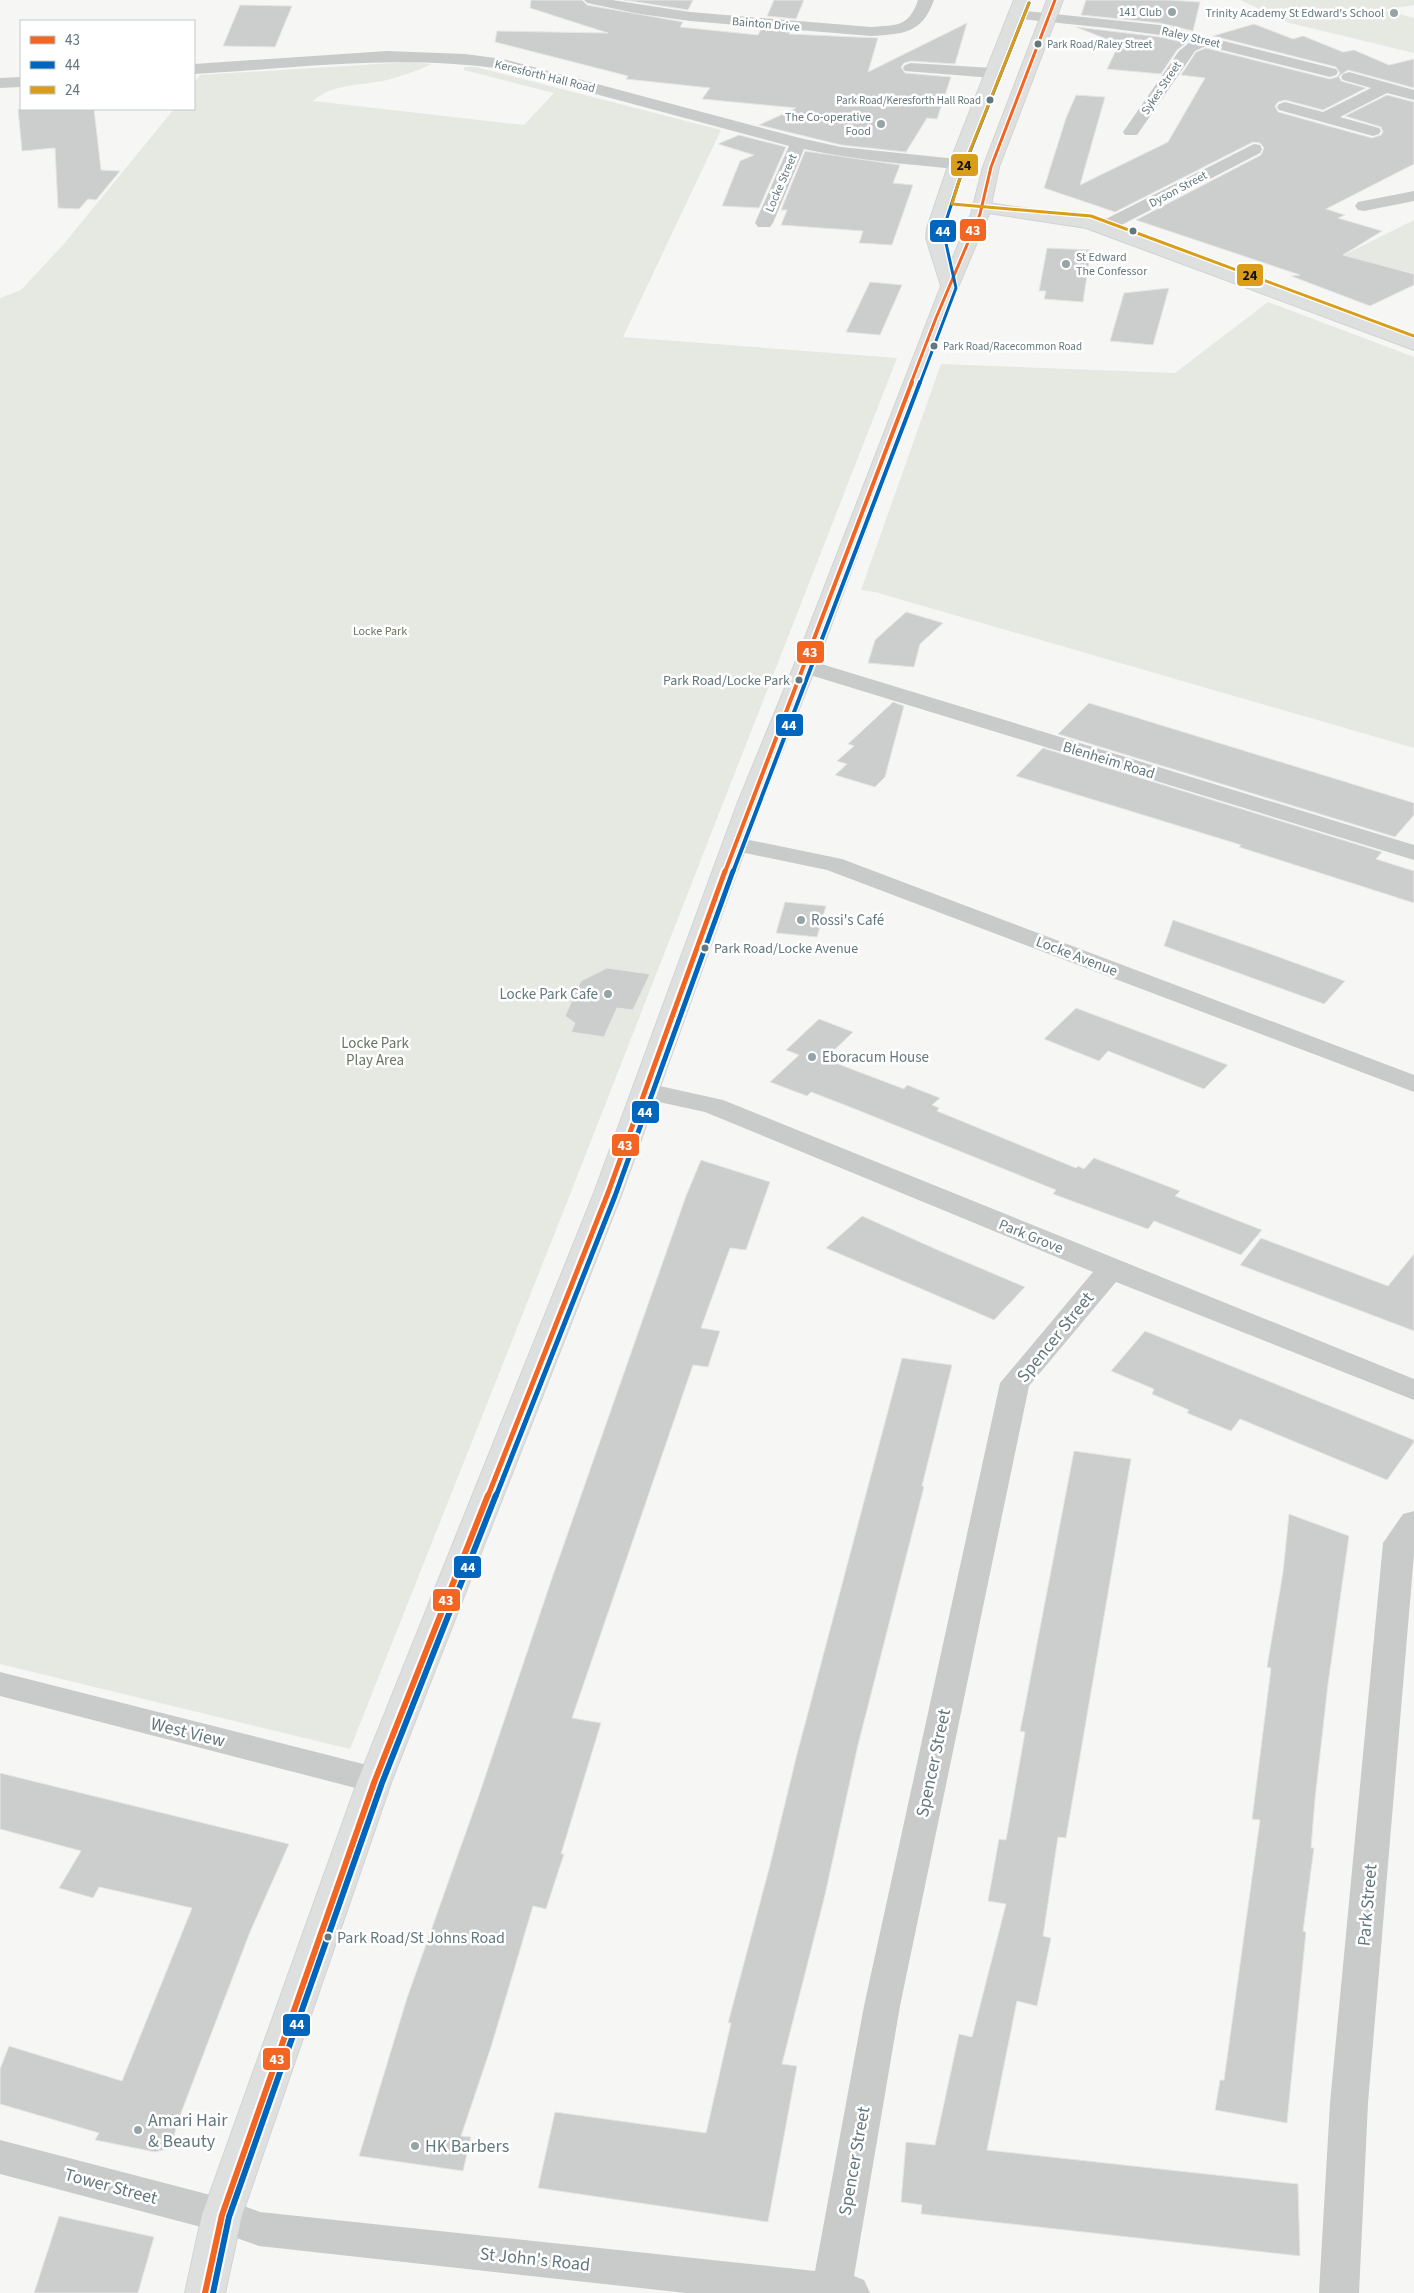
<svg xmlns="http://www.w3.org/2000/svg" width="1414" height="2293" viewBox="0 0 1414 2293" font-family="'Source Sans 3',sans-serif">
	<rect width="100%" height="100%" fill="#f6f6f5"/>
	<path fill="#e6e8e2" d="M1240 0H1414V5L1383 10 1414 18V53L1290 23Z
		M410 62 432 64C419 70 405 75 391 79 365 86 334 82 313 101L524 125 554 93 464 70V67H476L721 130 623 337 897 358 573 1187 350 1749 0 1664V298L21 290 63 245 174 109H194V83L200 75Z
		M1414 220V273L1401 270 1392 276 1330 262Z
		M1268 302 1414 357V748L875 592 861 590 941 364 1175 373Z"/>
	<path fill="#cccece" stroke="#e6e6e5" d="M531 0H582L587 5 683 22 680 27 758 35 761 29 791 31 789 34 878 38 868 72 967 23 955 64 911 61 904 63 901 67 905 73 951 77 937 119 927 118 906 152 841 145 759 125 796 108 702 99 710 88 626 79 628 76 495 42 497 31 608 33 530 8Z
		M624 0H693L688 10Z
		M774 0H804L796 19 767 16Z
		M1086 0H1168L1200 2 1193 31 1160 23 1081 15Z
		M240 5 292 6 275 47 223 46Z
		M1254 24 1293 39 1303 36 1343 52 1354 50 1389 65 1414 59V88L1348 70 1339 76 1341 81 1366 88 1323 110 1285 100 1278 102 1275 106 1278 112 1372 138 1381 135 1383 132 1381 127 1345 116 1387 95 1414 102V164L1326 209 1345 215 1338 218 1382 231 1343 255 1414 274V285L1370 306 1291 276 1300 275 1136 220 1261 155 1264 148 1260 143 1253 142 1115 212 1044 188 1066 118 1076 95 1105 97 1080 185 1168 142 1205 78 1181 75 1196 52 1206 48 1330 79 1337 77 1340 73 1336 67 1213 36Z
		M1076 27 1160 37 1186 43 1177 50 1161 74 1107 69 1119 44Z
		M18 109H94L101 170 120 171 96 200 88 199 79 209 58 208 55 148 22 151Z
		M739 135 786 147 759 208 722 206 740 161 754 155 718 144Z
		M805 151 900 165 893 183 913 185 892 245 859 243 863 231 781 225 787 210H781Z
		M1047 248 1091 250 1083 302 1044 299 1046 291H1039Z
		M870 282 902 285 880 335 846 332Z
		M1169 288 1153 345 1110 341 1124 293Z
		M906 612 943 623 920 644 914 667 868 663 875 640Z
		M893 702 904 706 885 777 875 787 835 775 847 764 837 761 854 746 848 744Z
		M1089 703 1414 803V815L1395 837 1058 734Z
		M1043 748 1382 852 1376 859 1414 871V903L1239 847 1241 845 1016 776Z
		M785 902 826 906 817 937 776 933Z
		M1173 920 1251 947 1345 981 1324 1004 1164 946Z
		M607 968 650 974 633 1010 617 1008 604 1037 571 1032 575 1023 565 1016 581 981Z
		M1076 1008 1228 1065 1204 1089 1108 1051 1099 1061 1044 1039Z
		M819 1019 853 1032 825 1059 904 1089 907 1085 940 1098 932 1105 939 1108 937 1111 1076 1168 1078 1166 1084 1169 1094 1158 1180 1191 1175 1196 1262 1230 1241 1255 1154 1221 1148 1229 1053 1194 1056 1190 850 1107 811 1092 807 1096 770 1082 799 1055 786 1050Z
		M701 1160 770 1182 746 1250 730 1248 701 1328 720 1331 708 1367 693 1365 572 1718 601 1723 561 1854H564L546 1909 533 1906 492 2044 461 2136 471 2137 463 2171 359 2156 407 1998 477 1801 551 1581 686 1196Z
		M862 1216 940 1251 1025 1287 994 1320 826 1248Z
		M1261 1238 1388 1286 1414 1254V1331L1240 1265Z
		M1145 1331 1414 1440V1442L1387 1480 1240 1419 1231 1431 1187 1413 1189 1410 1152 1394 1154 1389 1111 1371Z
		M902 1358 952 1365 922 1486 924 1487 858 1745 825 1895 782 2064 797 2066 768 2222 538 2188 555 2112 706 2133 731 2023H728L770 1865 797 1754Z
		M1074 1451 1131 1459 1066 1838 1058 1837 1043 1936 1051 1938 1037 2006 1017 2001 987 2150 1298 2184 1300 2256 921 2214 922 2205 901 2202 906 2142 935 2145 959 2034 972 2037 1006 1904 988 1901 999 1839 1006 1840 1025 1732 1020 1731 1025 1706Z
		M1289 1514 1349 1536 1328 1684 1315 1799 1311 1848H1314L1303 1931 1306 1932 1287 2123 1215 2110 1220 2080H1224L1260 1820 1252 1819 1271 1668 1267 1667 1283 1572Z
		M0 1773 289 1844 250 1932 178 2121 171 2148 155 2152 95 2140 99 2133 0 2104V2069L9 2046 122 2081 192 1908 99 1887 93 1898 59 1888 81 1851 0 1829Z
		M59 2216 154 2237 138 2293H34Z"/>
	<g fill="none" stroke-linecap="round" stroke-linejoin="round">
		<defs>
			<path id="secondary" d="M982 202 1095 219 1414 338V350L1086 228 976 211 973 207 976 203Z"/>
			<path id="highway" d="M1014 0H1030L963 169 945 228 944 238 951 262 971 214 983 167 1047 0H1063L999 167 989 214 945 318 816 666 762 802 622 1193 392 1780 242 2215 225 2293H185L202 2215 358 1780 594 1193 738 802 794 666 941 286 926 238 927 228 947 169Z"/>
		</defs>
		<use href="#secondary" stroke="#d1d2d2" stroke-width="2"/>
		<use href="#highway" stroke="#d2d3d3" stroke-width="2"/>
		<path fill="#c9cbca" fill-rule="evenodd" d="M584 0H612L690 12 871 27C897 25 909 27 918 0H934C922 34 903 34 871 36L690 21 640 14 587 3Z
			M1015 10 1160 25 1336 69 1338 72 1336 75 1330 77 1206 46 1195 51 1191 57 1137 135H1125L1123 132 1179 51 1190 42 1160 35 1107 28 1010 18 1007 15 1010 12Z
			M387 51 465 54 503 59 800 138 841 147 957 159 963 160 965 164 963 168 957 169C905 164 854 160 804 149L773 223 770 227H758L755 223 789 146 502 69C394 54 301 68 194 74V64Z
			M911 63 993 68 999 70 1001 73 999 76 993 78 905 71 903 68 905 65Z
			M1349 72 1414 90V100L1387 93 1340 117 1379 128 1381 131 1379 134 1373 136 1279 110 1277 107 1279 104 1285 102 1323 112 1371 88 1343 80 1341 77 1343 74Z
			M21 77V87L0 88V78Z
			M1254 144 1260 145 1262 149 1260 153 1108 232H1096L1093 228 1096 224Z
			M1414 191V201L1364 211 1358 210 1355 206 1358 202Z
			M805 659 1414 845V860L797 671 794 666 797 661Z
			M735 837 842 859 1414 1075V1092L827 870 726 849 723 844 726 839Z
			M646 1083 723 1100 1414 1379V1400L1116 1282 1029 1386 900 2006 854 2276 864 2280 870 2293H686L259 2246 220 2232 0 2174V2140L222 2198 260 2212 815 2271 864 2006 1000 1383 1093 1272 705 1112 636 1097 633 1091 636 1085Z
			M1414 1511V1554L1368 2103 1359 2293H1319L1330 2103 1383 1543 1403 1514Z
			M0 1672 375 1767 387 1771 392 1780 387 1789 375 1793 0 1696Z"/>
		<use href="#secondary" fill="#dedfdf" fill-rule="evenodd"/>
		<use href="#highway" fill="#dedfdf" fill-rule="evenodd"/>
		<defs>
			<path id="bus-1-far3" d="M911 383 936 318 980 214 991 167 1055 0"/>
			<path id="bus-1-far2" d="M725 872 912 382"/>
			<path id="bus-1-far1" d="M488 1496 608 1193 725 871"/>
			<path id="bus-1" d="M205 2293 222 2215 375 1780 488 1495"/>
			<path id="bus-2-far3" d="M920 383 956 288 943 230 962 172 1029 3"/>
			<path id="bus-2-far2" d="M733 872 920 382"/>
			<path id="bus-2-far1" d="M496 1496 615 1196 733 871"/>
			<path id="bus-2" d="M213 2293 229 2217 382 1783 496 1495"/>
			<path id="bus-3" d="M1029 3 962 171 952 204 1091 216 1414 336"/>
		</defs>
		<use href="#bus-1-far3" stroke="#fff" stroke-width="5.5"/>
		<use href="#bus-1-far2" stroke="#fff" stroke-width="7"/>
		<use href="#bus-1-far1" stroke="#fff" stroke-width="9"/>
		<use href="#bus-1" stroke="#fff" stroke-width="10"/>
		<use href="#bus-2-far3" stroke="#fff" stroke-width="5.5"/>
		<use href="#bus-2-far2" stroke="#fff" stroke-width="7"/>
		<use href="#bus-2-far1" stroke="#fff" stroke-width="9"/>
		<use href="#bus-2" stroke="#fff" stroke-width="10"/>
		<use href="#bus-3" stroke="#fff" stroke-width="5.5"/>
		<use href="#bus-1-far3" stroke="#f26522" stroke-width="3"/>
		<use href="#bus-1-far2" stroke="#f26522" stroke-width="4"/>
		<use href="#bus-1-far1" stroke="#f26522" stroke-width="5"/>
		<use href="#bus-1" stroke="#f26522" stroke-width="6"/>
		<use href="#bus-2-far3" stroke="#0065bd" stroke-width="3"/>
		<use href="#bus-2-far2" stroke="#0065bd" stroke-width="4"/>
		<use href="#bus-2-far1" stroke="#0065bd" stroke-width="5"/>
		<use href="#bus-2" stroke="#0065bd" stroke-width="6"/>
		<use href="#bus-3" stroke="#d99d19" stroke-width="3"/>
	</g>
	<g fill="#96a4a8" stroke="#fff" stroke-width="2">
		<circle cx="1172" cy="12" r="5"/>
		<circle cx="1394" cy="13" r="5"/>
		<circle cx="881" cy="124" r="5"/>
		<circle cx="1066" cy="264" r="5"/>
		<circle cx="801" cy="920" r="5"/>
		<circle cx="608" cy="994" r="5"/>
		<circle cx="812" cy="1057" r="5"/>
		<circle cx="138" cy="2130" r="5"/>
		<circle cx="415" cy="2146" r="5"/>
	</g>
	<g fill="#63787e" stroke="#fff" stroke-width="2">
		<circle cx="1038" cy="44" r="4.5"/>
		<circle cx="990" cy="100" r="4.5"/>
		<circle cx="1133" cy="231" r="4.5"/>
		<circle cx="934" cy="346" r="4.5"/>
		<circle cx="799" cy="680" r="4.5"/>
		<circle cx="705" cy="948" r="4.5"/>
		<circle cx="328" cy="1937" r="4.5"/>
	</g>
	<g text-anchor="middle" stroke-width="5" stroke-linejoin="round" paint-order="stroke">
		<g font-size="11" fill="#63787e" stroke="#fff" text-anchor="start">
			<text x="1047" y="48">Park Road/Raley Street</text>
			<text x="981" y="104" text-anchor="end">Park Road/Keresforth Hall Road</text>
			<text x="943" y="350">Park Road/Racecommon Road</text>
		</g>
		<g font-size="12" fill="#63787e" stroke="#fff" text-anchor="end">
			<text x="1162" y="16">141 Club</text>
			<text x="1384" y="17">Trinity Academy St Edward's School</text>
			<text x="871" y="121">The Co-operative<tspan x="871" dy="14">Food</tspan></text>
			<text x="1076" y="261" text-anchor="start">St Edward<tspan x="1076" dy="14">The Confessor</tspan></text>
		</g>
		<g font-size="12" fill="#63787e" stroke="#fff">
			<text transform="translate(766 24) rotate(5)" y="4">Bainton Drive</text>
			<text transform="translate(1191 37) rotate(13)" y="4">Raley Street</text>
			<text transform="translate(545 76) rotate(14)" y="4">Keresforth Hall Road</text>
			<text transform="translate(1161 88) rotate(-56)" y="4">Sykes Street</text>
			<text transform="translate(781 183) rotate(-67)" y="4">Locke Street</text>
			<text transform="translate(1178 189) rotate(-28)" y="4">Dyson Street</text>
		</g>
		<g font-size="12" fill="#697662" stroke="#fff">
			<text x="380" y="635">Locke Park</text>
		</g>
		<g font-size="14" fill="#63787e" stroke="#fff" text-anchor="end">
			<text x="790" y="685">Park Road/Locke Park</text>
			<text x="714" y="953" text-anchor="start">Park Road/Locke Avenue</text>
		</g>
		<g font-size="15" fill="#63787e" stroke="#fff">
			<text transform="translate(1109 760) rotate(17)" y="5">Blenheim Road</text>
			<text transform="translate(1077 956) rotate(21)" y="5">Locke Avenue</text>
			<text transform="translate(1031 1236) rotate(22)" y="5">Park Grove</text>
		</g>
		<g font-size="15" fill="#63787e" stroke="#fff" text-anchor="start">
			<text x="811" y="925">Rossi's Café</text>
			<text x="598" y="999" text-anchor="end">Locke Park Cafe</text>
			<text x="822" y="1062">Eboracum House</text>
		</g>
		<g font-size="15" fill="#697662" stroke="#fff">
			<text x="375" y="1048">Locke Park<tspan x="375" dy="17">Play Area</tspan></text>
		</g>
		<g font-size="16" fill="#63787e" stroke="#fff" text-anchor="start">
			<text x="337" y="1943">Park Road/St Johns Road</text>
		</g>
		<g font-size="18" fill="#63787e" stroke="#fff">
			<text transform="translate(1055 1337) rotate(-51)" y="6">Spencer Street</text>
			<text transform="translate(188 1732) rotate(14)" y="6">West View</text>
			<text transform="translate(933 1763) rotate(-78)" y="6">Spencer Street</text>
			<text transform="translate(1367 1905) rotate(-85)" y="6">Park Street</text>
			<text transform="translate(854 2161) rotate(-80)" y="6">Spencer Street</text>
			<text transform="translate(111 2186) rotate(15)" y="6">Tower Street</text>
			<text transform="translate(535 2259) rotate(6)" y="6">St John's Road</text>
		</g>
		<g font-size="18" fill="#63787e" stroke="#fff" text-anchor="start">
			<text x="148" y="2126">Amari Hair<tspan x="148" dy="21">&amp; Beauty</tspan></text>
			<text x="425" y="2152">HK Barbers</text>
		</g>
	</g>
	<g stroke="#fff" stroke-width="2">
		<rect x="950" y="153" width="29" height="24" rx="5" fill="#d99d19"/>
		<rect x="959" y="218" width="28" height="24" rx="5" fill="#f26522"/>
		<rect x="929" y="219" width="28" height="24" rx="5" fill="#0065bd"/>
		<rect x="1236" y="263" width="28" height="24" rx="5" fill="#d99d19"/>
		<rect x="796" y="640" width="29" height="24" rx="5" fill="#f26522"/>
		<rect x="775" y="713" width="29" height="24" rx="5" fill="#0065bd"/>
		<rect x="631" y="1100" width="29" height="24" rx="5" fill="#0065bd"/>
		<rect x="611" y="1133" width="29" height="24" rx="5" fill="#f26522"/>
		<rect x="453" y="1555" width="29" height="24" rx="5" fill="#0065bd"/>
		<rect x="432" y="1588" width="29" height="24" rx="5" fill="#f26522"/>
		<rect x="282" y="2013" width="29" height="24" rx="5" fill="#0065bd"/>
		<rect x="262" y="2047" width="29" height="24" rx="5" fill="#f26522"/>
	</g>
	<g font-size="14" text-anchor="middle" font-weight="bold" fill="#fff">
		<text x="973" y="235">43</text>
		<text x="943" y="236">44</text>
		<text x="810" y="657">43</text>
		<text x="789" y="730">44</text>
		<text x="645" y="1117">44</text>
		<text x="625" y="1150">43</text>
		<text x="468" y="1572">44</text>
		<text x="446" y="1605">43</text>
		<text x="297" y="2029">44</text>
		<text x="277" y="2064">43</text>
	</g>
	<g font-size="14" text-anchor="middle" font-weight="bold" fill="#111">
		<text x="964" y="170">24</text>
		<text x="1250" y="280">24</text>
	</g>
	<rect x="20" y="20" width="175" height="90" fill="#ffffff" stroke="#c1c9cb"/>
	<rect x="30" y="36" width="25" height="8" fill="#f26522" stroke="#c1c9cb"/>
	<text x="65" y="45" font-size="15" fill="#63787e">43</text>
	<rect x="30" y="61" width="25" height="8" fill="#0065bd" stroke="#c1c9cb"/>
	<text x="65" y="70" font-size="15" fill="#63787e">44</text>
	<rect x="30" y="86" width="25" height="8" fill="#d99d19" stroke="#c1c9cb"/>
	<text x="65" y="95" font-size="15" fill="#63787e">24</text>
</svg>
